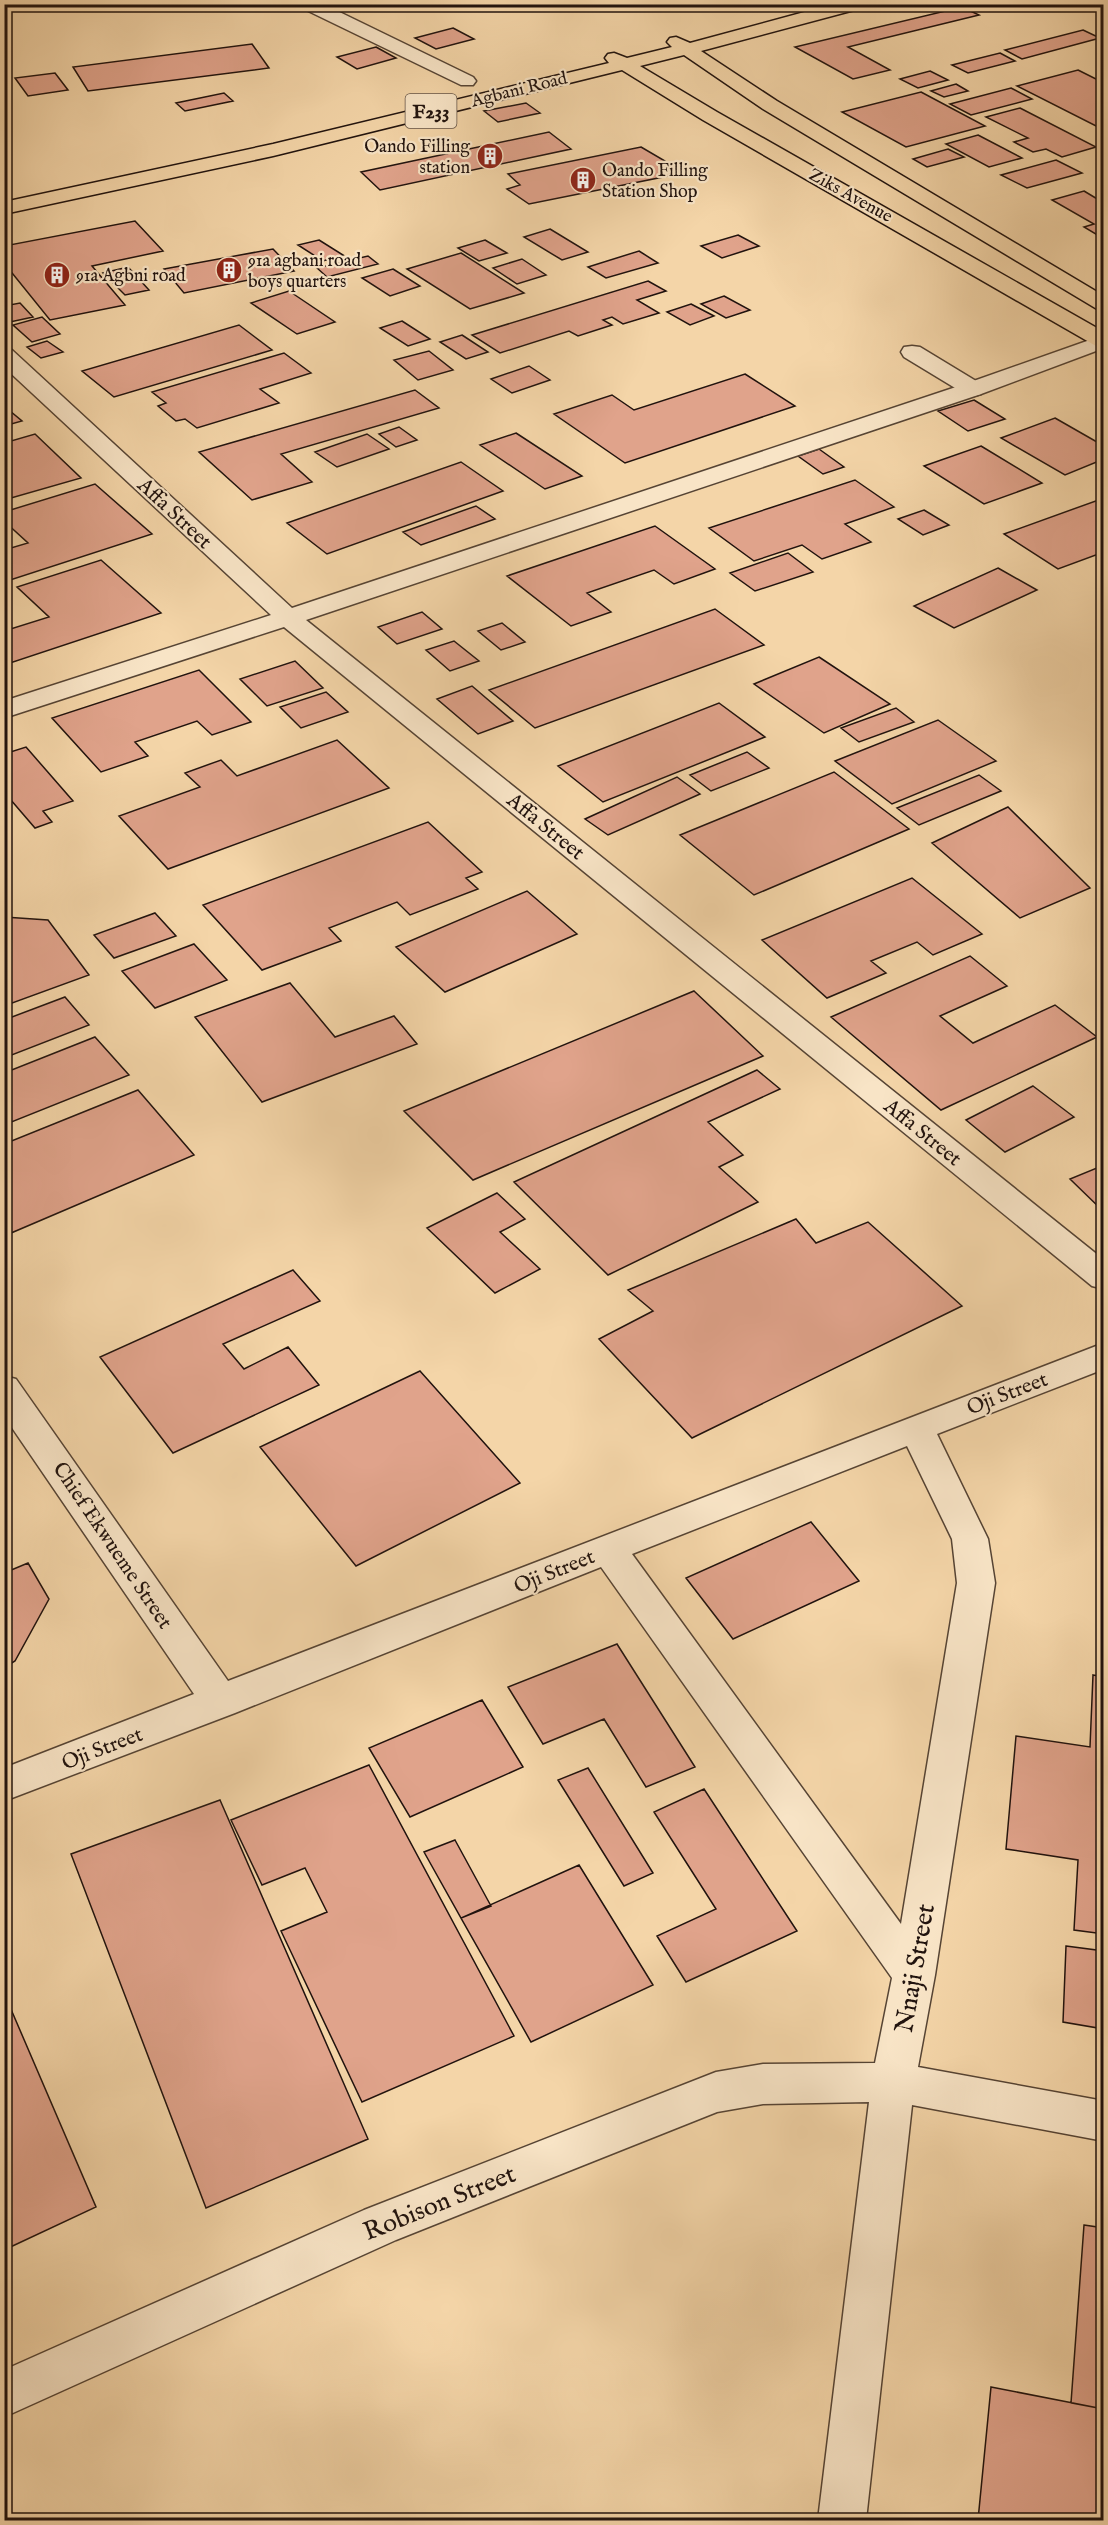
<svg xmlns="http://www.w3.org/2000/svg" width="1108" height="2525" viewBox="0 0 1108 2525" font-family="'IM FELL English',serif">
	<rect width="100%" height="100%" fill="#f4d5a8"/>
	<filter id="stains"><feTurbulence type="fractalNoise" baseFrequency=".00333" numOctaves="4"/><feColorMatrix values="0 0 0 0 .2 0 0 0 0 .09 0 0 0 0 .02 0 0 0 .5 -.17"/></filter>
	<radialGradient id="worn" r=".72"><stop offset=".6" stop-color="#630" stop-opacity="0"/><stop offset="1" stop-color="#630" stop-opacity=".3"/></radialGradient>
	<path fill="#e0a38b" stroke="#21130e" stroke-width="1.5" d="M962 7 979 15 848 47 890 70 853 79 795 47Z
		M453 28 474 39 436 49 415 38Z
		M1083 30 1100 38 1022 59 1005 50Z
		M252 44 269 68 88 91 73 67Z
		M376 47 396 58 357 69 337 57Z
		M1000 53 1015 61 968 73 952 65Z
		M1078 70 1104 83V130L1017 86Z
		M930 71 948 80 918 88 900 79Z
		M55 73 68 90 28 96 15 78Z
		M956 84 968 91 944 97 931 91Z
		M1011 88 1032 99 971 115 950 104Z
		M921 92 985 126 906 147 842 112Z
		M224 93 233 101 185 111 176 103Z
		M526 103 540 113 498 122 484 111Z
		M1020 108 1096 147 1062 157 1046 149 1033 152 1014 142 1028 138 986 117Z
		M549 132 571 149 380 190 361 172Z
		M978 135 1022 158 989 167 946 144Z
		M641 147 665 161 667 166 678 174 529 204 507 189 520 185 508 174Z
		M948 149 964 157 927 167 913 159Z
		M1056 160 1082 173 1027 188 1001 175Z
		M1084 191 1104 203V239L1084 227 1094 224 1052 200Z
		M135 221 163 251 92 266 125 305 50 320 4 263V246Z
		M550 229 588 252 562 260 524 237Z
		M738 235 759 246 722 258 701 246Z
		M319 240 343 255 323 261 298 245Z
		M485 240 507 253 479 261 458 248Z
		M273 249 294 271 184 293 164 269Z
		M639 251 658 263 606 278 588 267Z
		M461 253 524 293 470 309 407 269Z
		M368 256 378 264 327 277 317 268Z
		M522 259 546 275 517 284 493 268Z
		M128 267 149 290 125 295 103 273Z
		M393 269 420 286 390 296 362 278Z
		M648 281 666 291 637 300 659 313 623 324 612 317 603 320 612 325 578 336 569 331 500 353 472 335Z
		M289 291 335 322 297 334 251 303Z
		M724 296 750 310 726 318 701 304Z
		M20 303 33 317 10 322 4 316V306Z
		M691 304 714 316 690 325 667 312Z
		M42 317 60 334 32 342 13 325Z
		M402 321 430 339 408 346 380 328Z
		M239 325 272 350 114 397 82 371Z
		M462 335 488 352 466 359 440 342Z
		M47 341 63 352 41 358 27 347Z
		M429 351 453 370 418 380 394 360Z
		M284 353 311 373 260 389 279 403 197 428 185 419 176 421 158 406 166 403 152 392Z
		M529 366 550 380 512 393 491 379Z
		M745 374 795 406 625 463 554 414 612 395 634 410Z
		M415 390 439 408 281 454 312 482 252 500 199 452Z
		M974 400 1005 419 968 431 938 411Z
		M4 406 22 421 4 426Z
		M1055 418 1104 446V459L1065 475 1001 438Z
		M399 427 417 440 396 447 379 434Z
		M516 433 582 476 545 489 480 445Z
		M35 434 81 478 4 500V443Z
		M367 434 389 449 337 467 315 452Z
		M981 446 1042 483 984 504 924 466Z
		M819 449 844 467 823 474 798 456Z
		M461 462 503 491 327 554 287 523Z
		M855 480 894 507 845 524 871 542 822 559 802 545 754 561 709 528Z
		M95 484 152 534 4 582V550L28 543 4 521V512Z
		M1104 498V552L1058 569 1004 534Z
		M476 506 495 519 421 545 403 532Z
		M924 510 949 525 923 535 898 519Z
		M655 526 715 569 674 584 654 570 587 593 611 612 571 626 507 576Z
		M788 553 813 572 755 591 730 573Z
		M101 560 161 613 4 665V631L49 617 17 587Z
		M998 568 1037 590 954 628 914 606Z
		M715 609 764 645 535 728 489 690Z
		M422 612 442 629 397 644 378 627Z
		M502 623 525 642 501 650 478 631Z
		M454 641 479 661 450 671 426 650Z
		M819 657 890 704 824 733 754 684Z
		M295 661 323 688 267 706 240 679Z
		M199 670 251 722 212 735 197 721 135 742 148 756 101 772 52 718Z
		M472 686 513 721 478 734 437 699Z
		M326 692 348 712 301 728 280 707Z
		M719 703 765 737 603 802 558 766Z
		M896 708 914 722 859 742 841 728Z
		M938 720 996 761 892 804 835 761Z
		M337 740 389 788 168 869 119 816 200 787 185 773 221 760 237 776Z
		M26 747 73 801 43 811 52 822 35 828 4 792V754Z
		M747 752 769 768 711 791 690 775Z
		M834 772 909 829 754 895 680 835Z
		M979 775 1001 791 919 825 897 808Z
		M677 777 700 794 608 835 585 819Z
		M1008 807 1090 888 1020 918 932 843Z
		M428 822 482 872 466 878 478 889 410 915 397 902 329 928 341 941 262 970 203 905Z
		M912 878 982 934 933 955 917 942 871 961 886 973 827 998 762 940Z
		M527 891 577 934 445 992 396 947Z
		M155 913 176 936 114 958 94 935Z
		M4 917 48 920 89 975 4 1006Z
		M194 944 227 980 155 1008 122 971Z
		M970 956 1007 986 940 1016 973 1043 1055 1005 1097 1037 941 1110 831 1017Z
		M290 983 335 1037 394 1016 417 1044 262 1102 195 1017Z
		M694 991 763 1056 473 1180 404 1111Z
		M65 997 89 1025 4 1058V1020Z
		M95 1037 129 1075 4 1125V1073Z
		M757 1070 780 1089 708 1122 743 1155 719 1167 758 1202 608 1275 514 1182Z
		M1033 1086 1074 1117 1005 1152 966 1120Z
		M138 1090 194 1155 4 1236V1144Z
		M1104 1165V1212L1070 1179Z
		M497 1193 525 1219 500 1232 540 1269 495 1293 427 1228Z
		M796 1219 816 1243 868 1222 962 1306 692 1438 599 1339 653 1311 628 1290Z
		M293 1270 320 1301 223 1344 244 1369 288 1347 319 1385 173 1453 100 1357Z
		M420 1371 520 1483 356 1566 260 1447Z
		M811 1522 859 1581 733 1639 686 1578Z
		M28 1563 49 1599 15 1661 4 1668V1573Z
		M617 1644 695 1767 646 1787 604 1719 543 1744 508 1687Z
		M1093 1675 1104 1677V1934L1074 1930 1078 1860 1006 1849 1016 1736 1090 1747Z
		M482 1700 523 1767 410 1817 369 1748Z
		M369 1765 514 2036 362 2102 281 1931 327 1912 305 1868 262 1885 231 1820Z
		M588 1768 653 1873 624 1886 558 1780Z
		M704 1789 797 1931 686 1982 657 1936 716 1909 654 1812Z
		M220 1800 368 2139 206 2208 71 1854Z
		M455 1840 491 1906 461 1918 424 1852Z
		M579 1865 653 1985 531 2042 461 1918Z
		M1066 1946 1104 1951V2029L1063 2022Z
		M4 1993 96 2207 4 2250Z
		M1084 2225 1104 2228V2409L1071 2403Z
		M991 2387 1104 2409V2520H978Z"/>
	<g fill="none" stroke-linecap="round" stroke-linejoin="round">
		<defs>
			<path id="lane" d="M300 4H323L473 77 476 81 473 85H461L302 8Z
				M912 346 920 347 981 384 984 389 981 394 973 396 965 394 904 357 901 352 904 347Z"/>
			<path id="street" d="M1104 335V348L981 394 306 620 1104 1260V1289L1092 1286 284 627 4 718V701L271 615 4 367V349L12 350 292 608 965 384Z
				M1104 1343V1369L937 1434 988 1539 995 1583 935 1975 918 2067 1104 2101V2141L912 2105 866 2520H818L869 2102 763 2104 717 2112 396 2240 4 2417V2370L364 2210 716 2072 763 2064 875 2063 892 1978 601 1567 235 1713 4 1801V1768L194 1694 4 1416V1376L16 1379 228 1681ZM907 1446 952 1539 957 1583 901 1924 632 1554Z"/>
			<path id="primary" d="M834 4H864L862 8 701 51 777 101 1104 296V311L1097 309 763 109 684 55 640 66 717 112 1104 332V347L1096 346 703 120 622 70 273 156 4 214V202L273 144 609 63 605 58 608 54 614 53 627 58 672 47 667 42 670 38 676 37 690 43Z"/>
		</defs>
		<use href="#lane" stroke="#564434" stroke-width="3"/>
		<use href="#street" stroke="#564434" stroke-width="3"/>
		<use href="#primary" stroke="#21130e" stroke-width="3"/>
		<use href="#lane" fill="#f8e4c6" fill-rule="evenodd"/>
		<use href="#street" fill="#f8e4c6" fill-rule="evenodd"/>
		<use href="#primary" fill="#f4d5a8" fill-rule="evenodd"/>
	</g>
	<defs>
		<symbol id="building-disc" viewBox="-11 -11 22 22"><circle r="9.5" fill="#8f2418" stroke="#f8e4c6"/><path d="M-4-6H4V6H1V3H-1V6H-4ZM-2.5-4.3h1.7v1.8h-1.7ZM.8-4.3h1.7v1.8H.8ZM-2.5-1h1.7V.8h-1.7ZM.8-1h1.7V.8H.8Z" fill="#fff"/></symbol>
	</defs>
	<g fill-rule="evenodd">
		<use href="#building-disc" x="475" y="141" width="30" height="30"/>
		<use href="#building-disc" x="568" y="165" width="30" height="30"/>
		<use href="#building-disc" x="214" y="255" width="30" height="30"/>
		<use href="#building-disc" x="42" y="260" width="30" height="30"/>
	</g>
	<g text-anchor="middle" stroke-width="4.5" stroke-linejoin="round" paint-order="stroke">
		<g font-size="18" fill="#21130e" stroke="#f8e4c6">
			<text transform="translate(519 89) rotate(-14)" y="6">Agbani Road</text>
			<text transform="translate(851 195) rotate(29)" y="6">Ziks Avenue</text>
		</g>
		<g font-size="18" fill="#21130e" stroke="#f8e4c6" text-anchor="start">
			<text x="470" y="152" text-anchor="end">Oando Filling<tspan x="470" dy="21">station</tspan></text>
			<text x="602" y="176">Oando Filling<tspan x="602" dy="21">Station Shop</tspan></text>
			<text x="248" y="266">91a agbani road<tspan x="248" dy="21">boys quarters</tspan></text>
			<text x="76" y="281">91a Agbni road</text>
		</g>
		<rect fill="#f8e4c6" stroke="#625245" stroke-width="1.5" x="405.5" y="94" width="51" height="34" rx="4.5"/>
		<g font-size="20" font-weight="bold" fill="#21130e">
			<text x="431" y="118">F233</text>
		</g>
		<g font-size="21" fill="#21130e" stroke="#f8e4c6">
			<text transform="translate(175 513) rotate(43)" y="7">Affa Street</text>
			<text transform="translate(546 826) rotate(39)" y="7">Affa Street</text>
			<text transform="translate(923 1132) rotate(39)" y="7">Affa Street</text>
			<text transform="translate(1007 1393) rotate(-21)" y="7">Oji Street</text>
			<text transform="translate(113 1545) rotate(56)" y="7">Chief Ekwueme Street</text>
			<text transform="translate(554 1571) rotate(-22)" y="7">Oji Street</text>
			<text transform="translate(102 1748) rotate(-21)" y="7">Oji Street</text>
		</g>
		<g font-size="26" fill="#21130e" stroke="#f8e4c6">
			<text transform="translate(914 1968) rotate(-80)" y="9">Nnaji Street</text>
			<text transform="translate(439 2202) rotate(-22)" y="9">Robison Street</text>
		</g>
	</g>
	<rect width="1108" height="2525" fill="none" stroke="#f4d5a8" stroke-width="24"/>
	<rect x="6" y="6" width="1096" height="2513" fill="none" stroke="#21130e" stroke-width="3"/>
	<rect x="12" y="12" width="1084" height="2501" fill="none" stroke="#21130e" stroke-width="1.5"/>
	<rect width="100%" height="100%" filter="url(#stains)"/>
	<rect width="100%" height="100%" fill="url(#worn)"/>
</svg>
